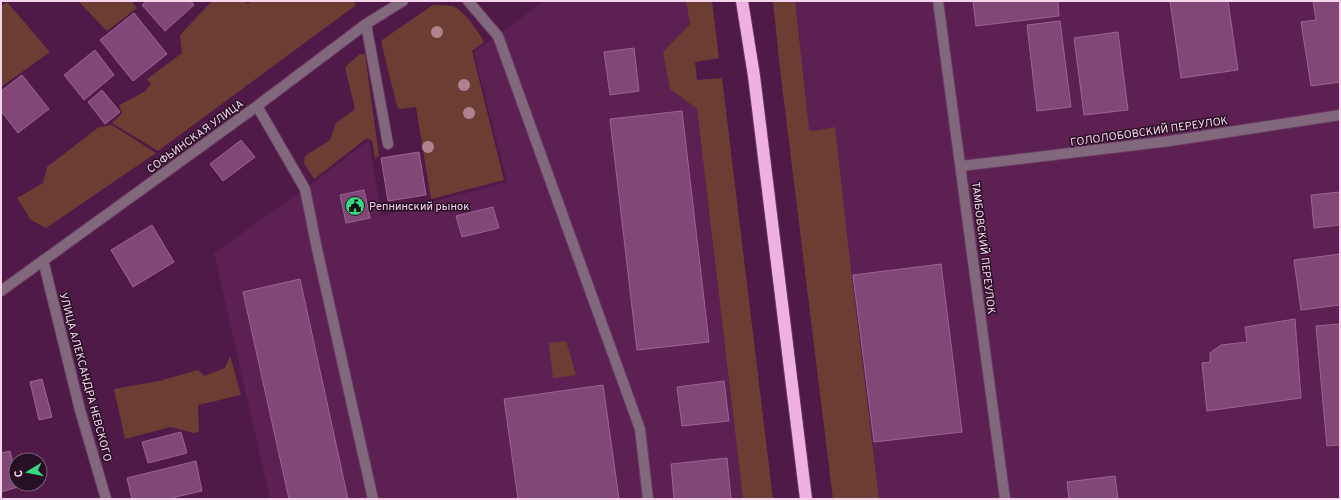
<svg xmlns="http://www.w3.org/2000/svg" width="1341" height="500" viewBox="0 0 1341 500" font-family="Overpass,sans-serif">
	<rect width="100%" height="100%" fill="#4f1a47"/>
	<path fill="#5d2053" d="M545 1H686L690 24 664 52 670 89 697 109 743 499H270L214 253 305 189 369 140 381 216 507 182 474 52Z
		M778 1H1340V499H840Z"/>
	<path fill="#6c3e33" d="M78 1H131L137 8 107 31Z
		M212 1H244L247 4 252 1H352L356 5 158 151 112 123 122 113 119 105 144 92 151 84 147 79 182 53 180 35Z
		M686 1H712L719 58 695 62 697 80 722 78 773 499H743L697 109 670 89 663 52 690 24Z
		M773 1H795L809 129 814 131 835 127 851 270 879 499H833L780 69Z
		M7 2 50 52 1 87V6Z
		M433 5C439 5 446 5 452 6 463 9 479 32 484 42L472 51 504 180 431 199 416 107 400 109 397 106 382 46V40Z
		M360 54H365L379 156 375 158 372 141 367 138 314 179 304 163 305 156 330 140 336 123 355 109 345 67Z
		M112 125 156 153 46 228 31 220 17 198 43 183 47 167 99 127Z
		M566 341 576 375 553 378 549 343Z
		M230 356 241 395 198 405 199 432 194 433 170 427 125 439 114 389 159 381 198 370 204 376 225 368Z"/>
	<path fill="#814877" stroke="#9e6393" d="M147 1H191L194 5 165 31 142 5Z
		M973 1H1058L1059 16 976 26Z
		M1170 1H1228L1238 70 1181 78Z
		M1313 1H1340V82L1311 86 1301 22 1316 20Z
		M134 13 167 54 133 81 100 40Z
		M1060 21 1071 107 1037 111 1027 25Z
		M1118 32 1128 110 1084 115 1074 38Z
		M634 48 639 91 610 95 604 52Z
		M95 50 114 75 84 100 64 75Z
		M22 75 49 109 18 133 1 111V91Z
		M102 90 120 112 105 124 88 102Z
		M682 111 709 342 637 350 610 119Z
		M241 140 255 157 223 181 210 164Z
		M419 152 426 195 388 201 381 158Z
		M364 190 370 218 346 223 340 195Z
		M1340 192V225L1314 228 1311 195Z
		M493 207 499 228 462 237 456 216Z
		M152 225 174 262 133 287 111 250Z
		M1340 254V305L1301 310 1294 260Z
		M941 264 962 432 874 442 853 275Z
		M300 279 348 499H289L243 292Z
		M1295 319 1301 398 1207 411 1202 363 1210 362V353L1221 345 1247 342 1245 327Z
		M1340 324V445L1327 446 1316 326Z
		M42 379 52 417 39 420 30 382Z
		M724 381 729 421 682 426 677 387Z
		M603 385 619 499H518L504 399Z
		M181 432 187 453 148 463 142 442Z
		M10 451 16 477V484H18V487L1 492V453Z
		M727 458 731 499H674L671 464Z
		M196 461 202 491 167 499H132L127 478Z
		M1115 476 1118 499H1069L1067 482Z"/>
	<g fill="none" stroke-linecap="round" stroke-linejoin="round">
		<defs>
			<path id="minor" d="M468 1 498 36 640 429 648 499
				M938 1 1005 499
				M366 24 388 144
				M257 106 305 189 317 249 373 499
				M961 166 1170 141 1340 115
				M43 260 80 410 106 499
				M1 291 257 106 366 24 403 1"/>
			<path id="highway" d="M742 1 754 76 806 499"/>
		</defs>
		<use href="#minor" stroke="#6a3862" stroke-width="12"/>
		<use href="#highway" stroke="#6a3862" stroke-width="14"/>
		<use href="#minor" stroke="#81687c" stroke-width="10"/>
		<use href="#highway" stroke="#eeb1e1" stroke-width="12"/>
	</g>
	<g fill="#b0818f">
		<circle cx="437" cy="32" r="6"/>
		<circle cx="464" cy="85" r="6"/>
		<circle cx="469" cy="113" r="6"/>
		<circle cx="428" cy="147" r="6"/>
	</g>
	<defs>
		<symbol id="civic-disc" viewBox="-11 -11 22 22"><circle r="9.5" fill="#36d880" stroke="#281024"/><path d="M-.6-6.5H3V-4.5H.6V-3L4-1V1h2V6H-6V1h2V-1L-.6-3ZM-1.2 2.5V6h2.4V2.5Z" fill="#111"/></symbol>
	</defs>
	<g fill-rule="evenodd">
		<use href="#civic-disc" x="344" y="195" width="22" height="22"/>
	</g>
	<g text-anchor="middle" stroke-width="3" stroke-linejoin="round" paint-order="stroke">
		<g font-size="11" fill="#f5d4ed" stroke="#281024">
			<text transform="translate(1149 131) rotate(-8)" y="4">ГОЛОЛОБОВСКИЙ ПЕРЕУЛОК</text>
			<text transform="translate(195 136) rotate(-36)" y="4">СОФЬИНСКАЯ УЛИЦА</text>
			<text transform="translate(984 248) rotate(83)" y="4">ТАМБОВСКИЙ ПЕРЕУЛОК</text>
			<text transform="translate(86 377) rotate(75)" y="4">УЛИЦА АЛЕКСАНДРА НЕВСКОГО</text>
		</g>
		<g font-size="11" fill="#f5d4ed" stroke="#281024" text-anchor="start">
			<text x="369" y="210">Репнинский рынок</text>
		</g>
	</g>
	<rect width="1341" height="500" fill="none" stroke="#f5d4ed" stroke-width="4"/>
	<g transform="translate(28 472) rotate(260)"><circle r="19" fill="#281024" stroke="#7a5e74"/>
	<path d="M0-3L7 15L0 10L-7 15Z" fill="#36d880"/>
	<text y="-6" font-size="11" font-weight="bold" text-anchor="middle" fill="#f5d4ed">С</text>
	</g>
</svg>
